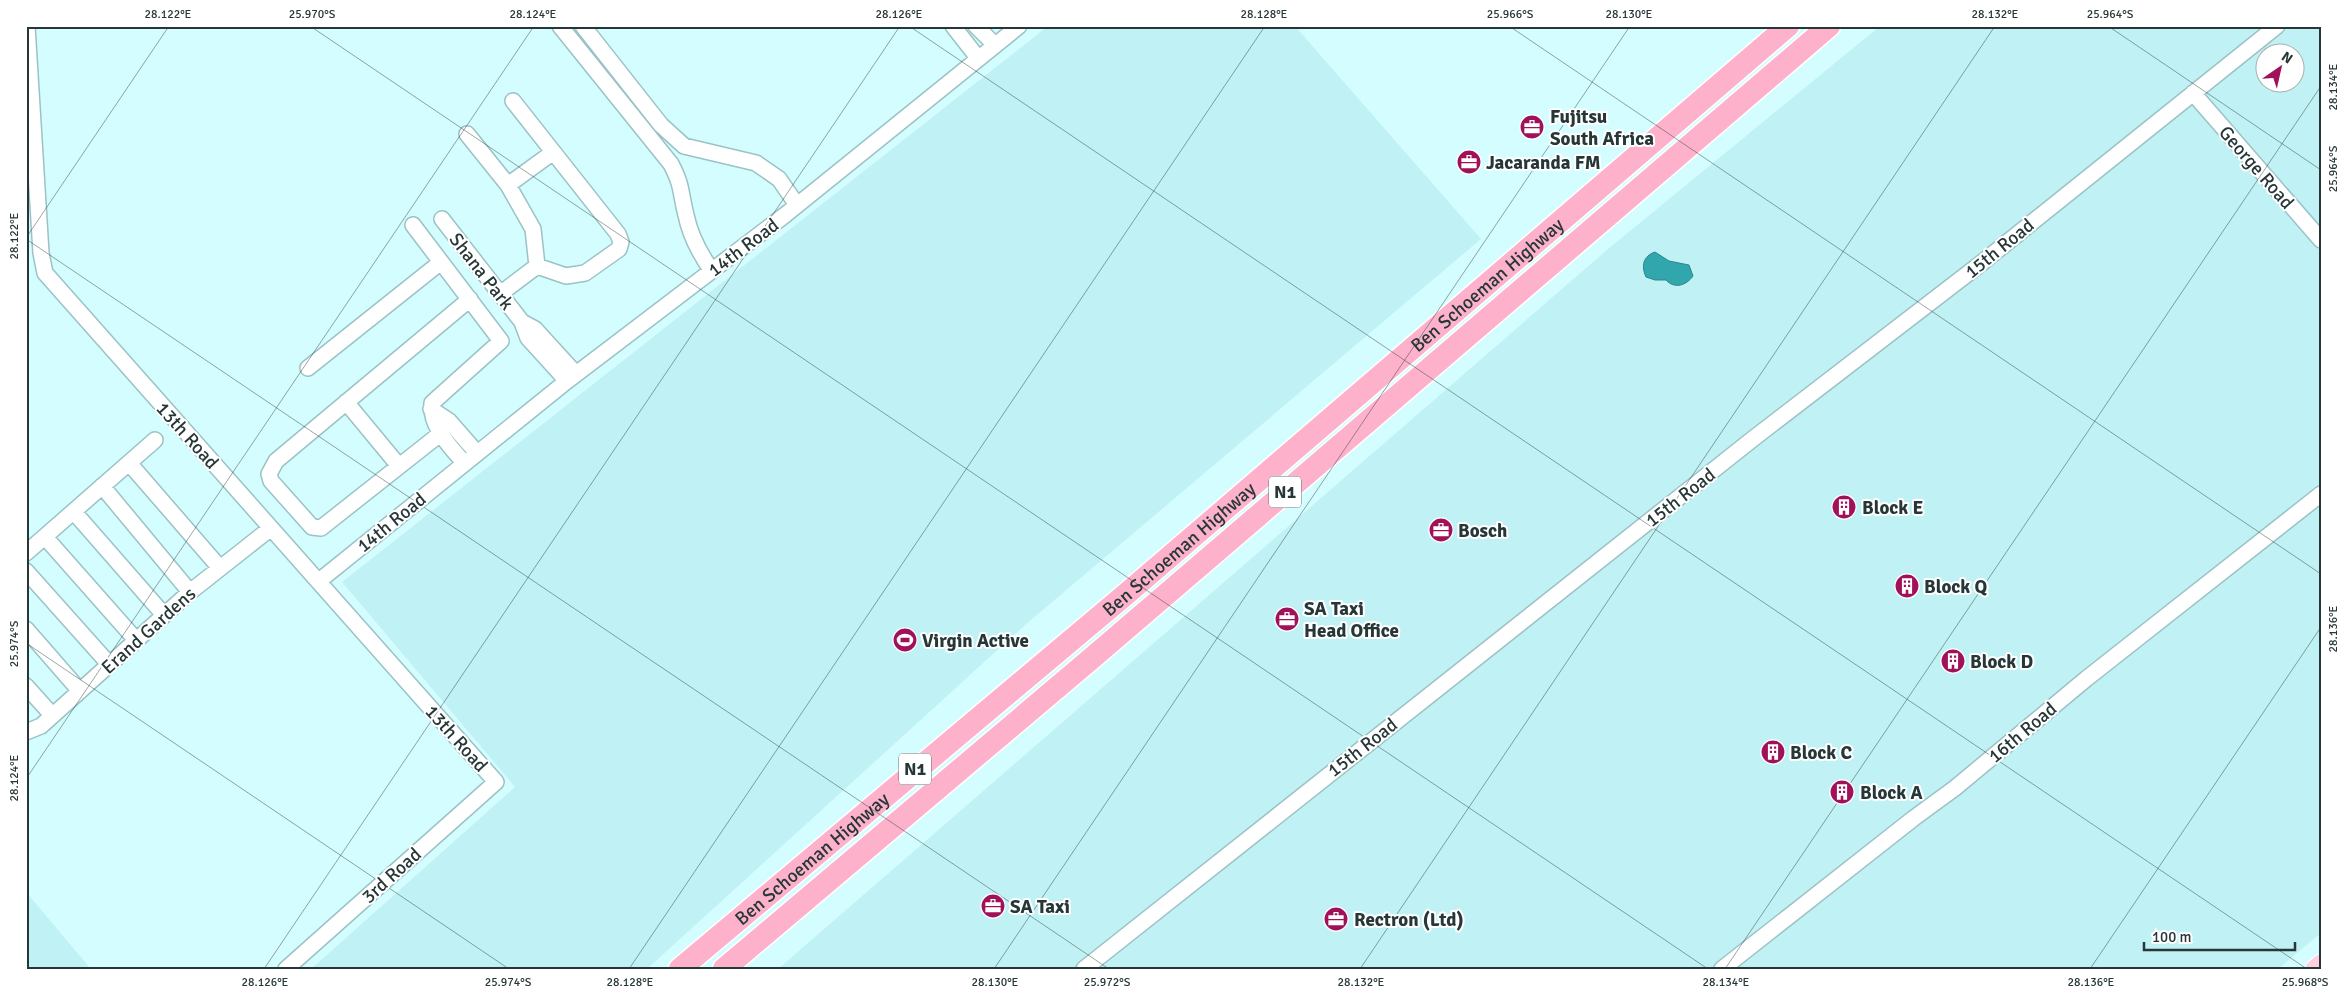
<svg xmlns="http://www.w3.org/2000/svg" width="2347" height="995" viewBox="0 0 2347 995" font-family="Signika,sans-serif">
	<rect width="100%" height="100%" fill="#d4fdff"/>
	<path fill="#c0f2f5" fill-rule="evenodd" d="M1048 26H1295L1481 239 1025 625 647 969H311L515 787 342 582Z
		M1880 26H2321V933L2278 969H778L1608 249ZM2264 52H2294V82H2264Z
		M26 892 91 969H26Z"/>
	<path fill="#31a7ad" stroke="#2e858a" d="M1655 252 1669 261 1689 265 1693 276C1686 286 1674 289 1666 280H1655L1646 277C1641 266 1643 256 1655 252Z"/>
	<g fill="none" stroke-linecap="round" stroke-linejoin="round">
		<defs>
			<path id="minor" d="M27 26 41 253 45 273 496 782 286 969
				M560 26 671 164C683 187 680 192 686 215 690 235 700 254 712 271
				M583 26 661 125 684 146 756 163 779 179 797 205
				M953 26 978 58
				M976 26 995 45
				M2193 93 2321 240
				M467 134 508 185 533 229 537 266
				M508 185 552 153
				M442 219 522 322 528 338 567 381
				M413 225 501 341 432 403C430 427 450 446 464 463
				M500 294 537 266 566 276 585 273 619 249 621 242 618 234 513 101
				M522 322 535 329 576 374
				M308 368 441 262
				M346 402 399 466
				M431 409 449 421 477 453
				M440 434 321 528 312 527 271 481 269 474 276 461 470 299
				M129 463 220 568
				M102 486 190 592
				M74 512 164 615
				M45 537 136 640
				M26 553 155 440
				M26 571 109 664
				M319 581 567 381 785 215 1019 26
				M26 629 80 691
				M26 686 52 715
				M26 732 41 726 190 592 271 528
				M1084 969 1754 438 1979 265 2277 26
				M1722 969 1914 818 1955 788 2086 679 2321 494"/>
			<path id="major" d="M2315 969 2321 964"/>
			<g id="highway">
				<path id="s1" d="M680 969 1125 595 1788 26"/>
				<path d="M724 969 1092 658 1829 26"/>
			</g>
		</defs>
		<use href="#minor" stroke="#9bc2c4" stroke-width="18"/>
		<use href="#major" stroke="#fff" stroke-width="21"/>
		<use href="#highway" stroke="#fff" stroke-width="25"/>
		<use href="#minor" stroke="#fff" stroke-width="15"/>
		<use href="#major" stroke="#fed0df" stroke-width="19"/>
		<use href="#highway" stroke="#feb1ca" stroke-width="22"/>
	</g>
	<path fill="none" stroke="#273738" stroke-width="1" stroke-opacity="0.45" d="M310 26 1708 969M909 26 2307 969M1509 26 2321 574M2108 26 2321 170M26 238 169 26M26 239 1109 969M26 643 509 969M26 779 534 26M264 969 900 26M629 969 1265 26M994 969 1630 26M1360 969 1995 26M1725 969 2321 86M2090 969 2321 627"/>
	<defs>
		<symbol id="office-disc" viewBox="-11 -11 22 22"><circle r="9.5" fill="#a01159" stroke="#fff"/><path d="M-6-3h4V-5.5h4V-3h4V5H-6ZM-1-4.5V-3h2v-1.5ZM-6 0V1H6V0Z" fill="#fff"/></symbol>
		<symbol id="building-disc" viewBox="-11 -11 22 22"><circle r="9.5" fill="#a01159" stroke="#fff"/><path d="M-4-6H4V6H1V3H-1V6H-4ZM-2.5-4.3h1.7v1.8h-1.7ZM.8-4.3h1.7v1.8H.8ZM-2.5-1h1.7V.8h-1.7ZM.8-1h1.7V.8H.8Z" fill="#fff"/></symbol>
		<symbol id="stadium-disc" viewBox="-11 -11 22 22"><circle r="9.5" fill="#a01159" stroke="#fff"/><path d="M0-5a6.5 5 0 1 0 0 10a6.5 5 0 1 0 0-10ZM-3.5-1.8h7v3.6h-7Z" fill="#fff"/></symbol>
	</defs>
	<g fill-rule="evenodd">
		<use href="#office-disc" x="1518" y="113" width="28" height="28"/>
		<use href="#office-disc" x="1455" y="148" width="28" height="28"/>
		<use href="#building-disc" x="1830" y="493" width="28" height="28"/>
		<use href="#office-disc" x="1427" y="516" width="28" height="28"/>
		<use href="#building-disc" x="1893" y="572" width="28" height="28"/>
		<use href="#office-disc" x="1273" y="605" width="28" height="28"/>
		<use href="#stadium-disc" x="891" y="626" width="28" height="28"/>
		<use href="#building-disc" x="1939" y="647" width="28" height="28"/>
		<use href="#building-disc" x="1759" y="738" width="28" height="28"/>
		<use href="#building-disc" x="1828" y="778" width="28" height="28"/>
		<use href="#office-disc" x="979" y="892" width="28" height="28"/>
		<use href="#office-disc" x="1322" y="905" width="28" height="28"/>
	</g>
	<g text-anchor="middle" stroke-width="4" stroke-linejoin="round" paint-order="stroke">
		<g fill="#fff" stroke="#687374" stroke-width="1">
			<rect x="1269" y="476.5" width="32" height="31" rx="4"/>
			<rect x="899" y="753.5" width="32" height="31" rx="4"/>
		</g>
		<g font-size="18" font-weight="bold" fill="#273738">
			<text x="1285" y="498">N1</text>
			<text x="915" y="775">N1</text>
		</g>
		<g font-size="19" font-weight="bold" fill="#273738" stroke="#fff" text-anchor="start">
			<text x="1550" y="123">Fujitsu<tspan x="1550" dy="22">South Africa</tspan></text>
			<text x="1486" y="169">Jacaranda FM</text>
			<text x="1862" y="514">Block E</text>
			<text x="1458" y="537">Bosch</text>
			<text x="1924" y="593">Block Q</text>
			<text x="1304" y="615">SA Taxi<tspan x="1304" dy="22">Head Office</tspan></text>
			<text x="922" y="647">Virgin Active</text>
			<text x="1970" y="668">Block D</text>
			<text x="1790" y="759">Block C</text>
			<text x="1860" y="799">Block A</text>
			<text x="1010" y="913">SA Taxi</text>
			<text x="1354" y="926">Rectron (Ltd)</text>
		</g>
		<g font-size="19" fill="#273738" stroke="#fff">
			<text transform="translate(2257 167) rotate(49)" y="7">George Road</text>
			<text transform="translate(743 247) rotate(-37)" y="7">14th Road</text>
			<text transform="translate(1999 248) rotate(-39)" y="7">15th Road</text>
			<text transform="translate(482 271) rotate(52)" y="7">Shana Park</text>
			<text dy="7" stroke="none"><textPath href="#s1" startOffset="1058">Ben Schoeman Highway</textPath></text>
			<text transform="translate(188 435) rotate(48)" y="7">13th Road</text>
			<text transform="translate(1680 497) rotate(-38)" y="7">15th Road</text>
			<text transform="translate(391 522) rotate(-39)" y="7">14th Road</text>
			<text dy="7" stroke="none"><textPath href="#s1" startOffset="652">Ben Schoeman Highway</textPath></text>
			<text transform="translate(148 630) rotate(-42)" y="7">Erand Gardens</text>
			<text transform="translate(2022 732) rotate(-40)" y="7">16th Road</text>
			<text transform="translate(457 738) rotate(48)" y="7">13th Road</text>
			<text transform="translate(1362 747) rotate(-38)" y="7">15th Road</text>
			<text dy="7" stroke="none"><textPath href="#s1" startOffset="172">Ben Schoeman Highway</textPath></text>
			<text transform="translate(391 875) rotate(-42)" y="7">3rd Road</text>
		</g>
	</g>
	<rect width="2347" height="995" fill="none" stroke="#ffffff" stroke-width="55"/>
	<g transform="translate(2280 68) rotate(34)"><circle r="24" fill="#ffffff" stroke="#a9afaf"/>
	<path d="M0-4L9 19L0 12L-9 19Z" fill="#a01159"/>
	<text y="-8" font-size="14" font-weight="bold" text-anchor="middle" fill="#273738">N</text>
	</g>
	<path d="M2144 942v8h151v-8" fill="none" stroke="#273738" stroke-width="2.5"/>
	<text x="2152" y="942" font-size="15" fill="#273738" stroke="#ffffff" stroke-width="4" paint-order="stroke">100 m</text>
	<rect x="28" y="28" width="2292" height="940" fill="none" stroke="#273738" stroke-width="2"/>
	<g font-size="12" text-anchor="middle" fill="#273738">
		<text x="168" y="18">28.122°E</text>
		<text x="312" y="18">25.970°S</text>
		<text x="533" y="18">28.124°E</text>
		<text x="899" y="18">28.126°E</text>
		<text x="1264" y="18">28.128°E</text>
		<text x="1510" y="18">25.966°S</text>
		<text x="1629" y="18">28.130°E</text>
		<text x="1995" y="18">28.132°E</text>
		<text x="2110" y="18">25.964°S</text>
		<text transform="translate(2333 87) rotate(-90)" y="4">28.134°E</text>
		<text transform="translate(2333 169) rotate(-90)" y="4">25.964°S</text>
		<text transform="translate(14 236) rotate(-90)" y="4">28.122°E</text>
		<text transform="translate(2333 629) rotate(-90)" y="4">28.136°E</text>
		<text transform="translate(14 644) rotate(-90)" y="4">25.974°S</text>
		<text transform="translate(14 778) rotate(-90)" y="4">28.124°E</text>
		<text x="265" y="986">28.126°E</text>
		<text x="508" y="986">25.974°S</text>
		<text x="630" y="986">28.128°E</text>
		<text x="995" y="986">28.130°E</text>
		<text x="1107" y="986">25.972°S</text>
		<text x="1361" y="986">28.132°E</text>
		<text x="1726" y="986">28.134°E</text>
		<text x="2091" y="986">28.136°E</text>
		<text x="2305" y="986">25.968°S</text>
	</g>
</svg>
